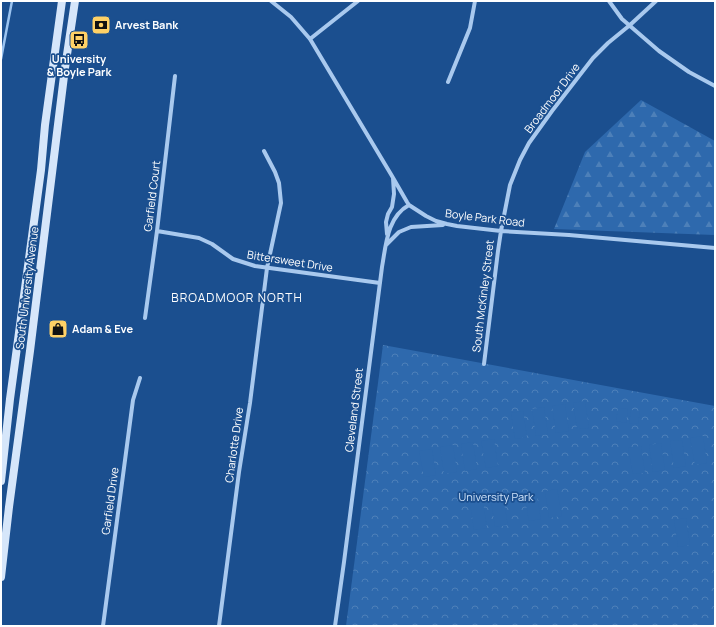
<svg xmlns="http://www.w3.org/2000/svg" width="716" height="627" viewBox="0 0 716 627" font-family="Manrope,sans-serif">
	<defs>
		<pattern id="forest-firs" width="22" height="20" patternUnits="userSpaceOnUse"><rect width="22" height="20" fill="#2e69ad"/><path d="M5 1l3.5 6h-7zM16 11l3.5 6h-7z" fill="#4d80b9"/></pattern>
		<pattern id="park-crowns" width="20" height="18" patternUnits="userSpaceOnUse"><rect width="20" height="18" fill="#2e69ad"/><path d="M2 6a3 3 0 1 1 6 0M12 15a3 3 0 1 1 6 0" fill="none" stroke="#4d80b9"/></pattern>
	</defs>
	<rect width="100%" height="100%" fill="#1b4f8f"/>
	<path fill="url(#forest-firs)" d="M641 100 715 141V235L554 229 585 152Z"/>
	<path fill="url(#park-crowns)" d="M383 345 715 406V626H346Z"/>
	<path fill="#2e69ad" d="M585 401 589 428 577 429 573 403Z
		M565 404 569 431 556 433 552 406Z
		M544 407 548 434 536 436 532 409Z
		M618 408 628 409 626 423 616 421Z
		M631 410 640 411 638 424 629 423Z
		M523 411 527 437 515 439 511 413Z
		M703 436 707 463 695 465 690 438Z
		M494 439 498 466 486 468 481 441Z
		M682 440 686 466 674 468 670 441Z
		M473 442 477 469 465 471 461 444Z
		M661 443 665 470 653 472 649 445Z
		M453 445 457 472 444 474 440 447Z
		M641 446 645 473 633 474 628 448Z
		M432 449 436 475 424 477 419 451Z
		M557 489 562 516 549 518 545 491Z
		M536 492 541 519 529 521 524 494Z
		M503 498 508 525 495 527 491 500Z
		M483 502 487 528 474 530 470 503Z
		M686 518 690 545 678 547 674 520Z"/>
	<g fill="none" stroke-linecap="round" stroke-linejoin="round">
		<path stroke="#9cc4f0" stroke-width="2.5" d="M1 59 12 1"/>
		<path stroke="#a9c9ee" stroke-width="4" d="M271 1 291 17 310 39 392 176 407 202 409 205 426 216 436 221 447 224 457 226 501 231 569 235 715 248
			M609 1 622 19 659 51 689 72 715 86
			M310 39 358 1
			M448 82 470 28 475 1
			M157 231 199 238 212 244 233 259 255 266 380 283
			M387 234 386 222 388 214 392 207 394 194 393 178
			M386 245 399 232 411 227 443 225
			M145 318 157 231 175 76
			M484 364 498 251 501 231 510 185 520 160 529 143 552 111 593 58 608 43 630 25 656 1
			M103 626 133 400 140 378
			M219 626 239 472 250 403 267 268 281 203 279 183 275 172 264 151
			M335 626 344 562 382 267C386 245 387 217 409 205"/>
		<path stroke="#d6e6fa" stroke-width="8" d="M1 481 10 399 41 170 45 125 62 1
			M1 577 9 507 30 351 65 68 75 1"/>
	</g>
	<defs>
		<symbol id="bank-square" viewBox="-11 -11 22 22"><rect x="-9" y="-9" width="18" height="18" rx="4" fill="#ffd166" stroke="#1b4f8f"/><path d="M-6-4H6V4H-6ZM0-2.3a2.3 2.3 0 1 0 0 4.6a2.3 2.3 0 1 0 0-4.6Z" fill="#111"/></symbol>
		<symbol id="bus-square" viewBox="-11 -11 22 22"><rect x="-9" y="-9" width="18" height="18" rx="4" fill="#ffd166" stroke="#1b4f8f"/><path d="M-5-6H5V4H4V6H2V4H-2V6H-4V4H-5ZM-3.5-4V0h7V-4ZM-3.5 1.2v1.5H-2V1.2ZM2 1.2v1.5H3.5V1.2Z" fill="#111"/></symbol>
		<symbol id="shop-square" viewBox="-11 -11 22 22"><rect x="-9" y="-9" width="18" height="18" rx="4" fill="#ffd166" stroke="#1b4f8f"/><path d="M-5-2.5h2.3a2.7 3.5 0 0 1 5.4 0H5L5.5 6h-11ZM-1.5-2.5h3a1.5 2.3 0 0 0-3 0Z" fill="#111"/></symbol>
	</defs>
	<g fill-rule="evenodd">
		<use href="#bank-square" x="90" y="14" width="22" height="22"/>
		<use href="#bus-square" x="68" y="29" width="22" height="22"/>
		<use href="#shop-square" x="47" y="318" width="22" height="22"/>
	</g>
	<g text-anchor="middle" stroke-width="3.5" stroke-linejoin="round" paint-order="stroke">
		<g font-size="11" font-weight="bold" fill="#fff" stroke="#1b4f8f" text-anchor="start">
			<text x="115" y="29">Arvest Bank</text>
			<text x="79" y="63" text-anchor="middle">University<tspan x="79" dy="13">&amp; Boyle Park</tspan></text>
			<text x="72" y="333">Adam &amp; Eve</text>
		</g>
		<g font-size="11" fill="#fff" stroke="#1b4f8f">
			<text transform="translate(552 98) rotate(-53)" y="4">Broadmoor Drive</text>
			<text transform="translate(152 196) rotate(-83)" y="4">Garfield Court</text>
			<text transform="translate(485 218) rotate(7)" y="4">Boyle Park Road</text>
			<text transform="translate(290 261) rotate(9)" y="4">Bittersweet Drive</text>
			<text transform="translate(27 288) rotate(-83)" y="4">South University Avenue</text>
			<text transform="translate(483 296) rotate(-83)" y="4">South McKinley Street</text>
			<text transform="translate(354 410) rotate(-83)" y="4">Cleveland Street</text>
			<text transform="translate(234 445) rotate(-82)" y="4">Charlotte Drive</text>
			<text transform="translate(110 501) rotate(-82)" y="4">Garfield Drive</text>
		</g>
		<g font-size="11" fill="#cfe3fa" stroke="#1b4f8f">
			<text x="496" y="501">University Park</text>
		</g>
		<g font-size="12" letter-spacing="1" fill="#fff" stroke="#1b4f8f">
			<text x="237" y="302">BROADMOOR NORTH</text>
		</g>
	</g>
	<rect width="716" height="627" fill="none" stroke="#ffffff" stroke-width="4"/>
</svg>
